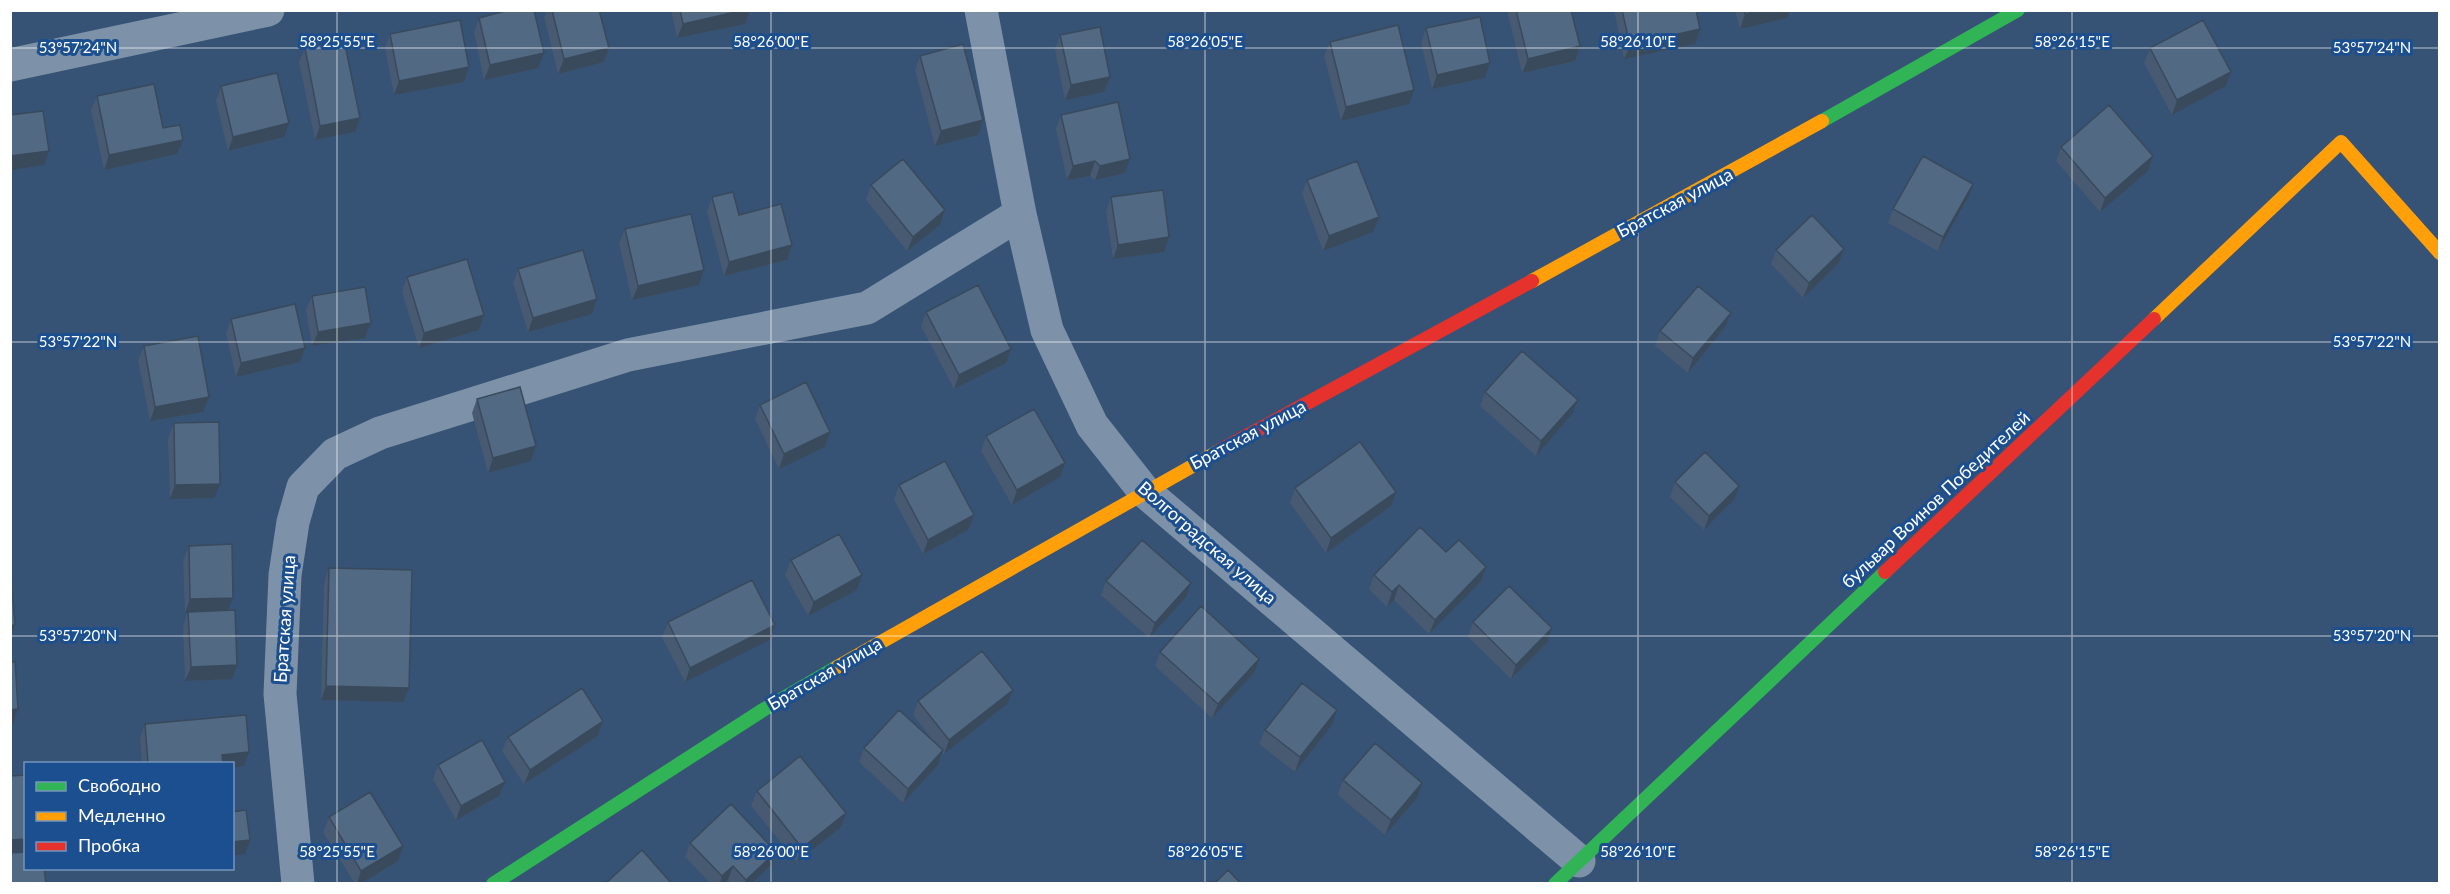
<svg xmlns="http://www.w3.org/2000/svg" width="2450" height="894" viewBox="0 0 2450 894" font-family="Lato,sans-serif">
	<rect width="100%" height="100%" fill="#365274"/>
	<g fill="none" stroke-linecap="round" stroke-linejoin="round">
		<path stroke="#7d92a8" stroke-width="33" d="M981 10 1020 214 1047 330 1092 425 1144 491 1579 861
			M10 65 268 10
			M298 884 280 694 285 575 293 522 303 487 335 454 380 433 628 355 867 308 1020 214"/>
		<path stroke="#30b455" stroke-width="14" d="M1822 121 2018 10
			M493 884 763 710 837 667
			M1555 884 1885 572"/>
		<path stroke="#ff9f0a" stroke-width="14" d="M1532 281 1822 121
			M2154 319 2341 142 2440 253
			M837 667 1219 451"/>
		<path stroke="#e5322d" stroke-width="14" d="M1219 451 1532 281
			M1885 572 2154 319"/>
	</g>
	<path fill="#475a72" d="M547 10H599L609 48 604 62 558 74 544 17Z
		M671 10H750L745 24 677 38Z
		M1507 10H1571L1580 46 1575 61 1522 73Z
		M1614 10H1696L1695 44 1624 59Z
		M1735 10H1790L1787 18 1740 29Z
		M479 18 538 68 484 80 474 32Z
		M1426 28 1485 78 1432 89 1421 43Z
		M390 34 464 82 394 95 385 48Z
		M1060 35 1110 77 1104 92 1065 100 1055 50Z
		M1330 42 1409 104 1341 121 1324 56Z
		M305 48 360 118 355 132 315 140 299 62Z
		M2150 48 2231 72 2226 86 2172 115 2144 63Z
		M920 56 978 135 935 146 915 70Z
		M221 86 284 137 228 151 216 101Z
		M97 96 183 140 177 154 104 170 91 110Z
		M1061 115 1130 159 1125 173 1095 180 1090 176 1067 180 1056 129Z
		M2061 147 2153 156 2148 171 2100 212 2056 161Z
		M1307 180 1373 232 1323 251 1302 194Z
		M871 185 945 210 940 225 907 251 866 200Z
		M712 197 739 215 787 260 724 276 707 212Z
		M1111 197 1169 237 1164 252 1113 259 1106 212Z
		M1968 198 1938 251 1888 223 1893 209Z
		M625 229 704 270 699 285 632 300 619 243Z
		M1844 249 1839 263 1803 298 1771 264 1776 250Z
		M518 269 592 314 528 332 513 283Z
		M407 277 484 315 479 330 419 348 402 292Z
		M312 296 371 323 365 338 312 346 306 310Z
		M926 312 1011 349 1006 363 954 389 921 326Z
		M1731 313 1725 327 1688 373 1655 346 1660 331Z
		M231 319 300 362 236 377 226 333Z
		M144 346 203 412 150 421 138 360Z
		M1485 392 1572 414 1536 456 1480 406Z
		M477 399 536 446 531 461 488 473 472 413Z
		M760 405 830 432 825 447 779 469 755 419Z
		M174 423 214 498 170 499 168 438Z
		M986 436 1065 463 1060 477 1012 505 981 451Z
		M1675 482 1734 500 1704 530 1670 497Z
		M899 485 968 530 923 554 894 500Z
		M1295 488 1396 492 1391 506 1326 553 1290 503Z
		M189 546 228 610 232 679 185 681 183 626 187 613H185L183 560Z
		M1446 552 1486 567 1481 581 1429 634 1394 600 1387 607 1369 589 1374 575Z
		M791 560 857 590 808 616 785 575Z
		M329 568 403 702 321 700 324 583Z
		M1106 581 1186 597 1149 638 1101 595Z
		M668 622 775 625 770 640 685 682 662 637Z
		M1473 622 1552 628 1547 643 1511 679 1468 637Z
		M1160 652 1254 673 1212 718 1155 666Z
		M1013 690 1007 704 944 754 942 752 938 765 903 803 859 762 864 748 935 743 913 715 918 701Z
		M603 721 598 736 524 784 502 751 508 737Z
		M145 724 249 752 244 766 232 768V764H142L140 738Z
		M1332 725 1295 772 1259 744 1265 730Z
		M438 765 499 796 456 820 433 779Z
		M1343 780 1417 798 1385 835 1338 795Z
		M757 791 846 813 841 827 797 862 751 806Z
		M329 817 398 861 360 884H355L323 832Z
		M690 843 770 866 752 884H731L728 880 724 884H711L685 857Z"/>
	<path fill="#394a5c" d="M744 10H750L745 24 677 38 683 24Z
		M1762 10H1790L1787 18 1740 29 1745 14Z
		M1700 29 1695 44 1624 59 1630 45Z
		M1580 46 1575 61 1522 73 1528 59Z
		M609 48 604 62 558 74 564 59Z
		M544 53 538 68 484 80 490 65Z
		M1490 63 1485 78 1432 89 1437 75Z
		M469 67 464 82 394 95 399 81Z
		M2231 72 2226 86 2172 115 2177 100Z
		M1110 77 1104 92 1065 100 1071 85Z
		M1414 90 1409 104 1341 121 1346 107Z
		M360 118 355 132 315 140 320 126Z
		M983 120 978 135 935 146 941 131Z
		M289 123 284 137 228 151 233 137Z
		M183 140 177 154 104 170 109 155Z
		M49 151 44 165 10 170V156Z
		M2153 156 2148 171 2100 212 2105 198Z
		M1130 159 1125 173 1095 180 1100 166Z
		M1095 161 1090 176 1067 180 1073 166Z
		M1973 184 1968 198 1938 251 1943 237Z
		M945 210 940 225 907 251 913 237Z
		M1379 217 1373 232 1323 251 1329 236Z
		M1169 237 1164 252 1113 259 1118 245Z
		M792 245 787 260 724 276 729 262Z
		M1844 249 1839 263 1803 298 1809 283Z
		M704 270 699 285 632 300 638 286Z
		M597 299 592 314 528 332 533 318Z
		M1731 313 1725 327 1688 373 1693 358Z
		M484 315 479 330 419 348 424 333Z
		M371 323 365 338 312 346 318 332Z
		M305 348 300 362 236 377 241 363Z
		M1011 349 1006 363 954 389 959 375Z
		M209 397 203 412 150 421 155 407Z
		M1578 400 1572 414 1536 456 1541 441Z
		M830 432 825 447 779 469 784 454Z
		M536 446 531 461 488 473 493 458Z
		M1065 463 1060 477 1012 505 1017 490Z
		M220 484 214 498 170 499 175 485Z
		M1739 486 1734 500 1704 530 1709 516Z
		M1396 492 1391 506 1326 553 1331 538Z
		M974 515 968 530 923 554 928 540Z
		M1486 567 1481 581 1429 634 1435 620Z
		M862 575 857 590 808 616 814 602Z
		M1191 583 1186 597 1149 638 1155 623Z
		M1399 585 1394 600 1387 607 1392 592Z
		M233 598 227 612 185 613 190 599Z
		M15 625 10 638V626Z
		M775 625 770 640 685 682 690 668Z
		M1552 628 1547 643 1511 679 1516 665Z
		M1259 659 1254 673 1212 718 1218 704Z
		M237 665 232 679 185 681 191 667Z
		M326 686 409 688 403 702 321 700Z
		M1013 690 1007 704 944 754 949 740Z
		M18 709 13 724H10V710Z
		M1337 710 1332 725 1295 772 1300 757Z
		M603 721 598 736 524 784 530 770Z
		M943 750 938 765 903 803 908 789Z
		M249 752 244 766 232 768V764H219L222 755Z
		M505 782 499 796 456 820 461 806Z
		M1422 783 1417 798 1385 835 1391 820Z
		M846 813 841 827 797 862 802 848Z
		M26 839V854L10 855V840Z
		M250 840 245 854 232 856V842Z
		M403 846 398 861 360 884H357L361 871Z
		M776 852 770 866 752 884H745L746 880Z
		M733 866 728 880 724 884H720L722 876Z"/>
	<path fill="#526984" stroke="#394a5c" stroke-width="1.5" d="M509 10H534L544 53 490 65 479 18Z
		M552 10H599L609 48 564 59Z
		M680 10H744L683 24Z
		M1516 10H1571L1580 46 1528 59Z
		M1622 10H1696L1700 29 1630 45Z
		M1744 10H1762L1745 14Z
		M1480 17 1490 63 1437 75 1426 28Z
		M460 20 469 67 399 81 390 34Z
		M2203 20 2231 72 2177 100 2150 48Z
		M1398 25 1414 90 1346 107 1330 42Z
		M1100 27 1110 77 1071 85 1060 35Z
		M344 40 360 118 320 126 305 48Z
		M963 44 983 120 941 131 920 56Z
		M277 73 289 123 233 137 221 86Z
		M154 84 163 128 180 125 183 140 109 155 97 96Z
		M1118 102 1130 159 1100 166 1095 161 1073 166 1061 115Z
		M2109 105 2153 156 2105 198 2061 147Z
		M43 111 49 151 10 156V115Z
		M1923 156 1973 184 1943 237 1893 209Z
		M903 159 945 210 913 237 871 185Z
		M1357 161 1379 217 1329 236 1307 180Z
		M1163 190 1169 237 1118 245 1111 197Z
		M733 192 739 215 781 204 792 245 729 262 712 197Z
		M691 214 704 270 638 286 625 229Z
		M1812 215 1844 249 1809 283 1776 250Z
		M583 250 597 299 533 318 518 269Z
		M467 259 484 315 424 333 407 277Z
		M978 285 1011 349 959 375 926 312Z
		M1698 286 1731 313 1693 358 1660 331Z
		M365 287 371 323 318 332 312 296Z
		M295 304 305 348 241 363 231 319Z
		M198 336 209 397 155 407 144 346Z
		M1522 351 1578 400 1541 441 1485 392Z
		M806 382 830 432 784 454 760 405Z
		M520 387 536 446 493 458 477 399Z
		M1034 409 1065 463 1017 490 986 436Z
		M219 422 220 484 175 485 174 423Z
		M1360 442 1396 492 1331 538 1295 488Z
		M1705 452 1739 486 1709 516 1675 482Z
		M945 461 974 515 928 540 899 485Z
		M1420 527 1446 552 1459 540 1486 567 1435 620 1399 585 1392 592 1374 575Z
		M839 534 862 575 814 602 791 560Z
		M1142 540 1191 583 1155 623 1106 581Z
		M232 544 233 598 190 599 189 546Z
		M329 568 412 570 409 688 326 686Z
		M10 579H11L15 625 10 626Z
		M752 580 775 625 690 668 668 622Z
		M1509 586 1552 628 1516 665 1473 622Z
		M1201 606 1259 659 1218 704 1160 652Z
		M235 610 237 665 191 667 188 612Z
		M982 651 1013 690 949 740 918 701Z
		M10 662H15L18 709 10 710Z
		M1302 683 1337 710 1300 757 1265 730Z
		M582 688 603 721 530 770 508 737Z
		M899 710 943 750 908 789 864 748Z
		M246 715 249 752 222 755 223 764H148L145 724Z
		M482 740 505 782 461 806 438 765Z
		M1375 743 1422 783 1391 820 1343 780Z
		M800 756 846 813 802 848 757 791Z
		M26 775V839L10 840V776Z
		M370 792 403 846 361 871 329 817Z
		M731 804 776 852 746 880 733 866 722 876 690 843Z
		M246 810 250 840 232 842V812Z
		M642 850 672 884H605Z
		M26 852V868H44L46 884H10V853Z
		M1228 870 1241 884H1214Z"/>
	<path fill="none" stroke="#fff" stroke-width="1.5" stroke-opacity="0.45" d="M337 10V884M771 10V884M1205 10V884M1638 10V884M2072 10V884M10 48H2440M10 342H2440M10 636H2440"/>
	<g text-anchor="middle" stroke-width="6" stroke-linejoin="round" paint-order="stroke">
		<g font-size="18" fill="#fff" stroke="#1b4f8f">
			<text transform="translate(1675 203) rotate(-28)" y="6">Братская улица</text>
			<text transform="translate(1248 435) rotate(-28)" y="6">Братская улица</text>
			<text transform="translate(1936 500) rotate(-43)" y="6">бульвар Воинов Победителей</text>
			<text transform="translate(1207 543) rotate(41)" y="6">Волгоградская улица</text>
			<text transform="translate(285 619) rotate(-86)" y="6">Братская улица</text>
			<text transform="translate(825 674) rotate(-30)" y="6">Братская улица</text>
		</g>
	</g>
	<g font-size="15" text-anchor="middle" fill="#fff" stroke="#1b4f8f" stroke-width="6" stroke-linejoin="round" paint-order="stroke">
		<text x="337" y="47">58°25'55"E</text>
		<text x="771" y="47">58°26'00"E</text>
		<text x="1205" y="47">58°26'05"E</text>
		<text x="1638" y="47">58°26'10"E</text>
		<text x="2072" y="47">58°26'15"E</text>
		<text x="78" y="53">53°57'24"N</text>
		<text x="2372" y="53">53°57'24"N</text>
		<text x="78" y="347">53°57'22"N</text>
		<text x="2372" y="347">53°57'22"N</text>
		<text x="78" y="641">53°57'20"N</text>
		<text x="2372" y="641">53°57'20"N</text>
		<text x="337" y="857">58°25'55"E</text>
		<text x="771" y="857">58°26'00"E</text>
		<text x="1205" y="857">58°26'05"E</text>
		<text x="1638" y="857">58°26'10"E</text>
		<text x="2072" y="857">58°26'15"E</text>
	</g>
	<rect width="2450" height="894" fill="none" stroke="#ffffff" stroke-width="24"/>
	<rect x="24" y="762" width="210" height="108" fill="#1b4f8f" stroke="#7695bc" stroke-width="1.5"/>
	<rect x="36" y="782" width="30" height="9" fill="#30b455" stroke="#7695bc" stroke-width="1.5"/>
	<text x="78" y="792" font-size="18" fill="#ffffff">Свободно</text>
	<rect x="36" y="812" width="30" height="9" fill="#ff9f0a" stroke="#7695bc" stroke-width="1.5"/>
	<text x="78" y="822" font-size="18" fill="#ffffff">Медленно</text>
	<rect x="36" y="842" width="30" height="9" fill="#e5322d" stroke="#7695bc" stroke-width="1.5"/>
	<text x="78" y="852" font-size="18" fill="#ffffff">Пробка</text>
</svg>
